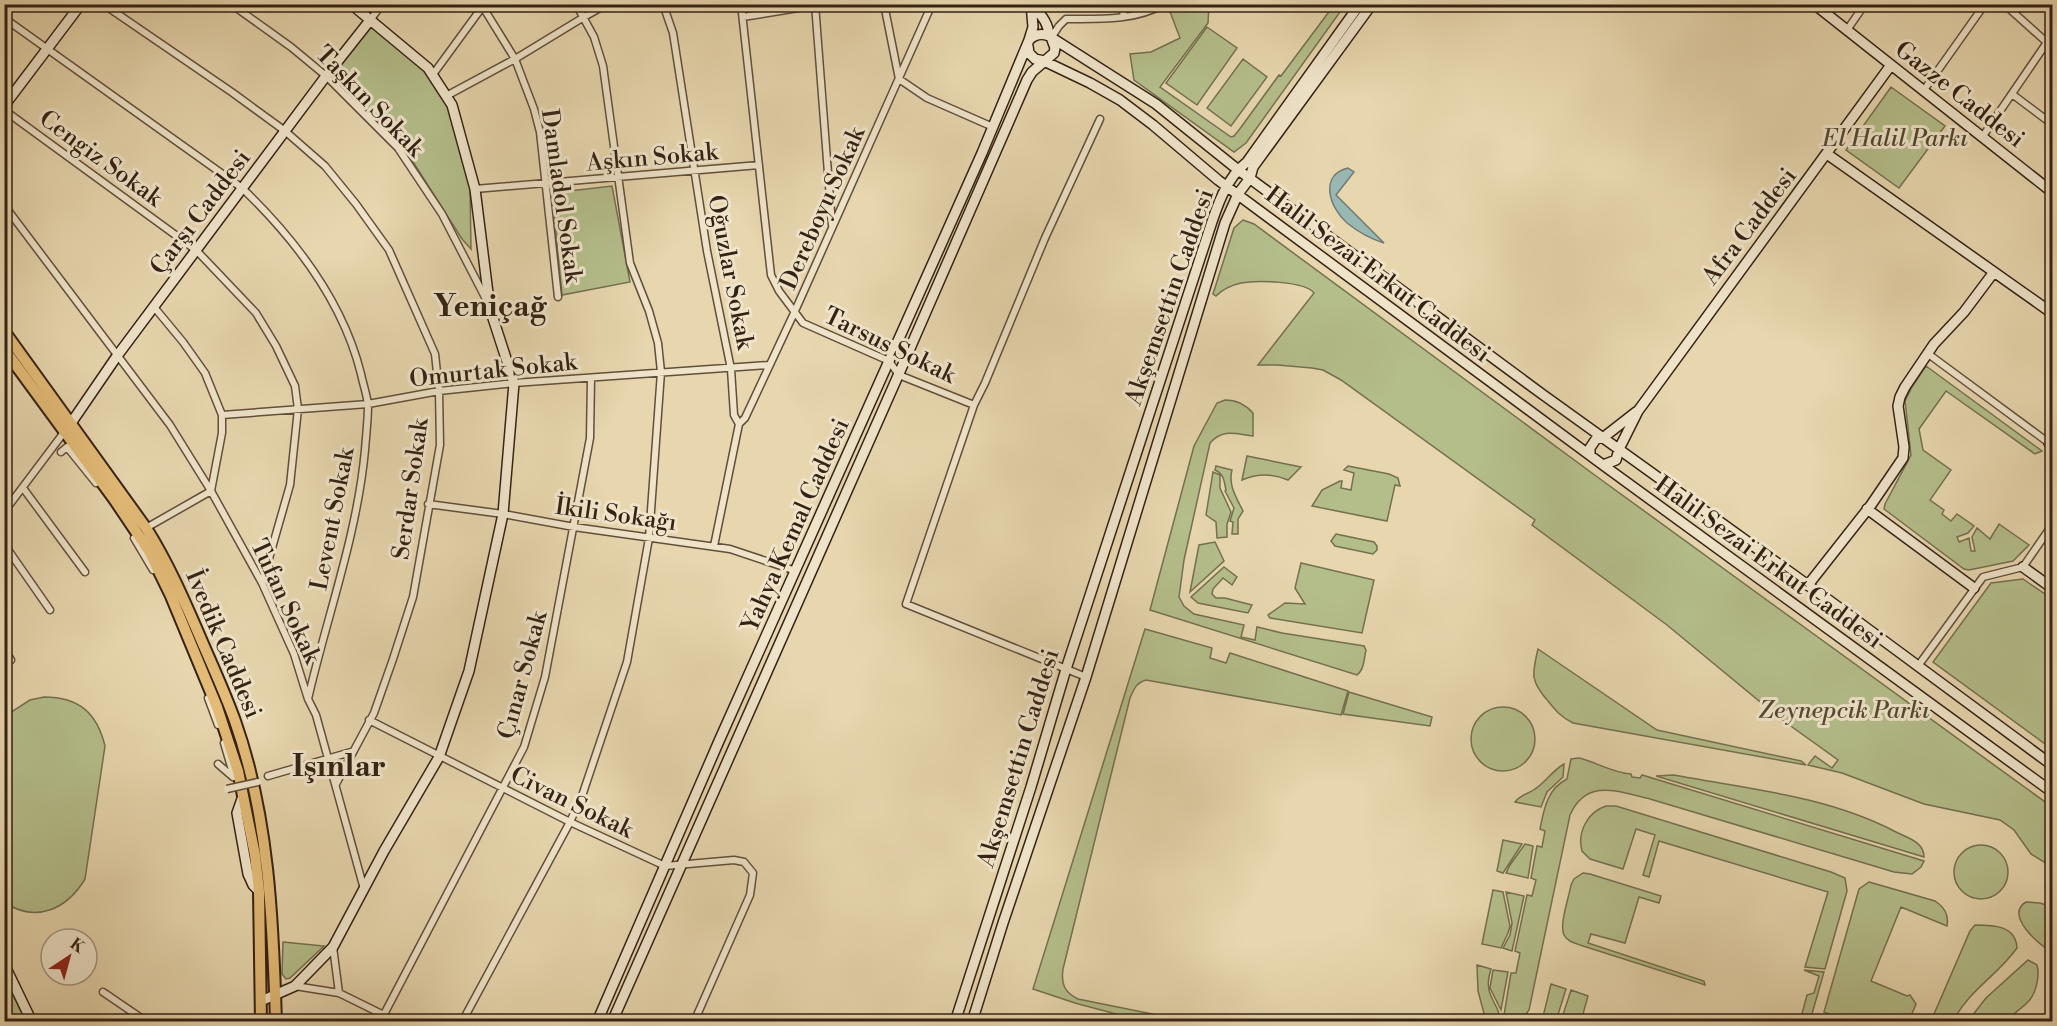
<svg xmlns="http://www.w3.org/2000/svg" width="2057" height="1026" viewBox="0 0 2057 1026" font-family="'Libre Bodoni',serif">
	<rect width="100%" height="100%" fill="#e7d6ae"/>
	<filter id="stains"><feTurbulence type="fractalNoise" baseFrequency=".00333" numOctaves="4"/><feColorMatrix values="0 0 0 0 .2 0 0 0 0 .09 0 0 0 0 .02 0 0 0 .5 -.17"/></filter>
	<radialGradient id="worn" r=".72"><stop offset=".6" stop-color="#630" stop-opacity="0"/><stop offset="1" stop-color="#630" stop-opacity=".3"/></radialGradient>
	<path fill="#b4be8b" stroke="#747050" stroke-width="1.5" d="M1176 5H1209L1208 23 1160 87 1231 137 1234 136 1239 130 1279 75 1281 76 1334 5H1345L1246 143 1234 152 1134 80 1130 54 1151 52 1180 38 1169 9Z
		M374 22 430 74 448 106 470 187 471 249 462 239 403 146 332 75Z
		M1207 27 1237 48 1197 105 1166 83Z
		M1243 59 1267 77 1231 126 1207 108Z
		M1891 87 1945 126 1899 188 1846 150Z
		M612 186 630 282 562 295 552 193Z
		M1243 220 1254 224 1596 476 2052 807V867L2031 854 2014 830 2000 820 1924 804 1842 773 1808 765 1815 756 1832 768 1838 760 1781 719 1667 625 1532 525 1535 520 1341 380 1323 370 1312 368 1277 365H1258L1314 293C1305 281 1256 280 1241 283 1232 285 1223 289 1216 296L1213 294 1234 228Z
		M1926 366 2042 451 2035 454 1946 391 1919 429 1923 450 1951 470 1930 500 1944 510 1942 514 1951 521 1957 514 1974 526 1968 533 1957 537 1959 542 1969 538 1971 551H1975L1972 537 1977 528 1990 539 1999 524 2029 545 2013 561 1969 570 1964 569 1884 509 1885 504 1911 455 1905 401 1912 387Z
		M1225 400C1236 400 1245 404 1253 413V436C1236 434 1223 428 1210 443L1184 560 1179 597 1184 606 1194 614 1244 625 1241 637 1255 640 1257 627 1282 633 1364 646 1366 650C1364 659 1364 670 1357 675L1150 610 1194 446 1217 403Z
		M1247 456 1301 467 1288 480C1272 473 1258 473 1242 480Z
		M1216 466 1232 470C1228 485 1236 497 1243 511L1238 519V534H1232L1233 522 1230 521 1234 508 1225 491 1226 490C1224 481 1224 474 1215 470Z
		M1348 466 1389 474 1398 478 1400 486 1395 485 1387 521 1312 506 1322 490 1340 481H1342L1341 488 1351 490 1354 473 1344 470Z
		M1213 472 1220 475V488L1231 512 1227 524V537L1217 538 1216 522 1206 515Z
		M1336 534 1374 542 1377 546V550L1373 554 1335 546 1331 541Z
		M1215 542 1224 561 1190 592 1199 545Z
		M1301 563 1374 580 1362 633 1270 618 1268 615 1285 603 1305 604 1295 588Z
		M1224 567 1237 577 1232 585 1223 578 1213 589 1212 594 1216 598H1225L1252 605 1248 613 1198 603 1191 597Z
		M2023 579 2052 599V749L1933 662 1991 583Z
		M1145 629 1212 648 1210 658 1226 663 1230 653 1348 691 1341 715 1146 680C1136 683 1134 689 1130 698L1063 969C1061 984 1064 992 1078 999L1187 1021H1142L1075 1003 1033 989Z
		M1538 649 1657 730 1801 761 1806 765 1573 723C1561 717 1556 711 1548 701 1530 681 1532 674 1538 649Z
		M1349 692 1432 717 1430 726 1343 714Z
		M44 697C79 697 97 713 105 746L85 879C67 909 37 923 5 903V710L13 711 30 700Z
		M1471 739a32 32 0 1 1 64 0a32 32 0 1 1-64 0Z
		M1579 758C1596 762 1613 773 1631 774L1632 777 1640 778 1642 775 1924 861 1921 867 1912 874 1894 872 1650 799C1619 792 1587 777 1570 815L1529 1010 1521 1021H1503L1511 973H1516L1520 953 1515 951 1527 895 1532 896 1536 880 1531 878 1537 846 1542 847 1545 831 1540 829C1544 809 1547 789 1567 779L1571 759Z
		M1564 764 1563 777 1547 792 1541 807 1515 802C1520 795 1528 794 1535 789 1546 782 1553 770 1564 764Z
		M1674 775C1749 789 1827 796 1896 832 1908 838 1924 842 1924 857L1656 776Z
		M1606 806H1616L1831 872 1845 878 1847 891 1825 969 1805 967 1828 892 1659 841 1649 877 1643 875 1655 835 1636 829 1623 869 1590 859 1582 851C1577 833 1587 812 1606 806Z
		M1503 840 1522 844 1503 873 1497 871Z
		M1525 844 1533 846 1528 878 1506 873 1510 865Z
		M1954 872a27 27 0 1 1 54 0a27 27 0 1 1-54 0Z
		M1583 873 1590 874 1661 896 1659 903 1639 897 1625 943 1591 934 1588 943 1704 981 1705 985 1580 945C1574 943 1567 941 1564 935 1559 925 1569 897 1571 885L1574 879Z
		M1869 882 1935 901C1944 907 1949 914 1947 926L1901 907 1871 981 1907 996 1910 995 1916 1004 1909 1021H1847L1824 1012 1859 889Z
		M1493 890 1503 892 1510 926 1508 933 1501 948 1482 944Z
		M1506 892 1524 896 1512 951 1503 948 1510 935 1512 923Z
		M2026 902 2040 903 2052 907V952C2039 945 2004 915 2026 902Z
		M1975 925C1992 925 2016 925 2017 948 1997 976 1970 989 1953 1021H1931L1970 931Z
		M283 942 324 946 290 978 286 979 282 974Z
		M2028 960 2037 965C2040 976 2036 995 2027 1003 2020 1010 2014 1011 2011 1021H1968L1986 998Z
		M1477 965 1491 969C1481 997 1502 1004 1499 1021H1486L1478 991Z
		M1493 970 1508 972 1501 1010 1490 988Z
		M1804 970 1824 972 1810 1021H1800L1807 995 1814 993 1819 976Z
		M4 978 7 982 26 1021H5Z
		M1551 984 1566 989 1556 1021H1542Z
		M1571 990 1588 996 1581 1021H1561Z"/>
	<path fill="#99b7b3" stroke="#717b74" stroke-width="1.5" d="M1348 168 1354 172 1336 195 1384 243C1371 239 1357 231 1347 223 1329 207 1319 175 1348 168Z"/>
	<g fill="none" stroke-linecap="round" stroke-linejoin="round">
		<defs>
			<path id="street" d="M103 4 233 93 285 131 325 166 356 204 389 250 435 354 439 391 440 445 413 597 393 659 374 713 336 784
				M231 4 291 47 326 76 398 148 442 214 487 301
				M481 4 515 59 534 109 540 132 558 297
				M663 4 673 33 707 251 731 369 734 415 739 424 714 546
				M741 4 771 275 779 291 803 323 889 361 899 375 974 405
				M815 4 832 225
				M884 4 899 79 927 98 993 127
				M1122 4 1124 17
				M2004 4 2052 47
				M743 17 823 4
				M4 18 242 188C295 239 343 301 361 374 363 384 367 395 368 405 368 420 366 436 365 450 357 536 327 616 308 699
				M371 19 382 4
				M1847 30 1865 4
				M1051 38 1059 26 1066 19C1098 19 1135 21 1164 4
				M434 73 483 6
				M1924 90 1985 4
				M2012 94 2052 124
				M448 95 515 59 584 17 607 4
				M4 110 196 250 256 313 276 346 295 386 298 409 290 485 262 583
				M1983 136 2052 35
				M475 189 759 165
				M4 205 170 425 211 491 262 583 294 654 308 699 316 715 364 889
				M2046 308 2052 299
				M1927 353 2049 443
				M222 415 368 404 439 391 514 383 769 365
				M739 424 745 418 795 311 932 4
				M61 452 67 447 96 483
				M23 488 85 572
				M428 504 503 514 574 527 730 549 796 571
				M4 512 65 431
				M146 528 211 491 222 433V415L205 373 183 342 154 307
				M134 538 153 570
				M4 544 50 610
				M4 649 11 660
				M1918 666 1983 577 2023 567 2052 525
				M1086 677 906 604 974 405 985 383 1045 238 1100 119
				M208 698 218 725
				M369 720 570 822 665 866 734 860 744 862 753 873 750 895 694 1022
				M224 743 234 777
				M218 764 233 777
				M268 776 351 752
				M333 947 339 993
				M295 986 339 993 398 1022
				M103 992 147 1022
				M380 1022 524 747 545 677 590 438 591 378
				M462 1022 570 822 583 793 627 662 649 538 661 372 658 343 649 311 630 263 603 66 594 37 576 4"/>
			<path id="secondary" d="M1032 4C1040 14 1049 23 1049 36
				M1814 4 2052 192
				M1029 40 1033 27 1031 4
				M1028 46 1029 53 1035 59 1044 61 1090 83 1120 100 1153 125 1218 180 1603 465 2052 792
				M4 106 81 4
				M1827 154 2052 313
				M67 429 117 356 326 76 371 19
				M2052 437 2049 443 2052 445
				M1590 455V448L1596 439 1604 437 1636 412
				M1603 465 1616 460 1619 449 1638 411 1891 65
				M1867 509 1974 588
				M2023 567 2052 588
				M1808 585 1871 505 1903 458 1904 447 1898 406 1900 397 1905 387 1934 344 1964 312 1994 272
				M243 796 237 813 248 874 253 885 259 891
				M4 964 32 1022
				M261 1001 295 986 333 947 384 851 439 757 469 671 503 514 514 383 490 309 475 189 452 105 428 68 351 4
				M597 1022 719 741 982 153 1029 40C1035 34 1041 33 1049 36L1156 104 1237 169 1542 394 1830 601 2052 765
				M612 1022C751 708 891 395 1027 80L1032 72 1054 53 1055 48 1052 40
				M955 1022 1031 787 1066 669 1205 243C1214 216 1223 180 1247 162L1360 4
				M972 1022 1003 923 1086 677 1225 223 1238 194 1250 178 1253 167 1372 4"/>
			<path id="primary" d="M4 331 146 528C168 563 184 600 200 637 212 665 225 693 235 721 269 817 273 921 276 1022
				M4 349 114 499 149 551 171 596 217 707 238 771 255 855 259 891 261 1022"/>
		</defs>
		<use href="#street" stroke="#614f3b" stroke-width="9"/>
		<use href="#secondary" stroke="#342215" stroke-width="12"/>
		<use href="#primary" stroke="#342215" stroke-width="14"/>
		<use href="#street" stroke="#efe4ca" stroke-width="6"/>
		<use href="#secondary" stroke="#efe4ca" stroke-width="9"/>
		<use href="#primary" stroke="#e4bb77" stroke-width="10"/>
		<path stroke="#342215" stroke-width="2" stroke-dasharray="10 10" stroke-linecap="butt" d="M4 1009 11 1022"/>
		<defs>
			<path id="street-bridge" d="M227 789 258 782"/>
		</defs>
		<use href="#street-bridge" stroke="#614f3b" stroke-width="9" stroke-linecap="butt"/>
		<use href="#street-bridge" stroke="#efe4ca" stroke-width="6"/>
	</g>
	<g text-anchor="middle" stroke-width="6" stroke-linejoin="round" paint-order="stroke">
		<g font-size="24" fill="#342215" stroke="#efe4ca">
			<text transform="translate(1960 94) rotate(38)" y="8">Gazze Caddesi</text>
			<text transform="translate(370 101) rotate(46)" y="8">Taşkın Sokak</text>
			<text transform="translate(652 157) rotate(-5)" y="8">Aşkın Sokak</text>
			<text transform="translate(101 158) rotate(36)" y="8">Cengiz Sokak</text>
			<text transform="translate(562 196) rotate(82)" y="8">Damladol Sokak</text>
			<text transform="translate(822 208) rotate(-66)" y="8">Dereboyu Sokak</text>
			<text transform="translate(200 212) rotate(-53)" y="8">Çarşı Caddesi</text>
			<text transform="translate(1749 226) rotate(-53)" y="8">Afra Caddesi</text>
			<text transform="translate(731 272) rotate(79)" y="8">Oğuzlar Sokak</text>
			<text transform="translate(1378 274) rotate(37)" y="8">Halil Sezai Erkut Caddesi</text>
			<text transform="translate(1169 297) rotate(-71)" y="8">Akşemsettin Caddesi</text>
			<text transform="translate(890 345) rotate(26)" y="8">Tarsus Sokak</text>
			<text transform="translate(493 370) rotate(-6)" y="8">Omurtak Sokak</text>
			<text transform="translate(410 489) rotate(-82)" y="8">Serdar Sokak</text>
			<text transform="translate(616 514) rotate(8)" y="8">İkili Sokağı</text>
			<text transform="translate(332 519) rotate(-79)" y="8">Levent Sokak</text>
			<text transform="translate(795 525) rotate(-66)" y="8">Yahya Kemal Caddesi</text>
			<text transform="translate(1769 562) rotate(36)" y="8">Halil Sezai Erkut Caddesi</text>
			<text transform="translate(286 601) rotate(65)" y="8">Tufan Sokak</text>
			<text transform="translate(224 644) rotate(67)" y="8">İvedik Caddesi</text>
			<text transform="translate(522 675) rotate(-75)" y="8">Çınar Sokak</text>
			<text transform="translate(1018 758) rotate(-73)" y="8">Akşemsettin Caddesi</text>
			<text transform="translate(572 802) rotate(26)" y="8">Civan Sokak</text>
		</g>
		<g font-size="24" font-style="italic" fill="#544932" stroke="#efe4ca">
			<text x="1895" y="146">El Halil Parkı</text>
			<text x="1844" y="718">Zeynepcik Parkı</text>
		</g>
		<g font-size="30" font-weight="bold" fill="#342215" stroke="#efe4ca">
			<text x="490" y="316">Yeniçağ</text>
			<text x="339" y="776">Işınlar</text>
		</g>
	</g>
	<rect width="2057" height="1026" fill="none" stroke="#e7d6ae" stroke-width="24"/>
	<rect x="6" y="6" width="2045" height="1014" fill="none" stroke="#342215" stroke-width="3"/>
	<rect x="12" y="12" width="2033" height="1002" fill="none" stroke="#342215" stroke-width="1.5"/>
	<g transform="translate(69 957) rotate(36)"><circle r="28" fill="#efe4ca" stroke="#a49682" stroke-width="1.5"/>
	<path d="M0-4.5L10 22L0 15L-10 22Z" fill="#8f2418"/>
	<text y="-9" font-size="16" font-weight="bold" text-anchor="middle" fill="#342215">K</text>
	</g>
	<rect width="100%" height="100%" filter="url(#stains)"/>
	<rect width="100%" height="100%" fill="url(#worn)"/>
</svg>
